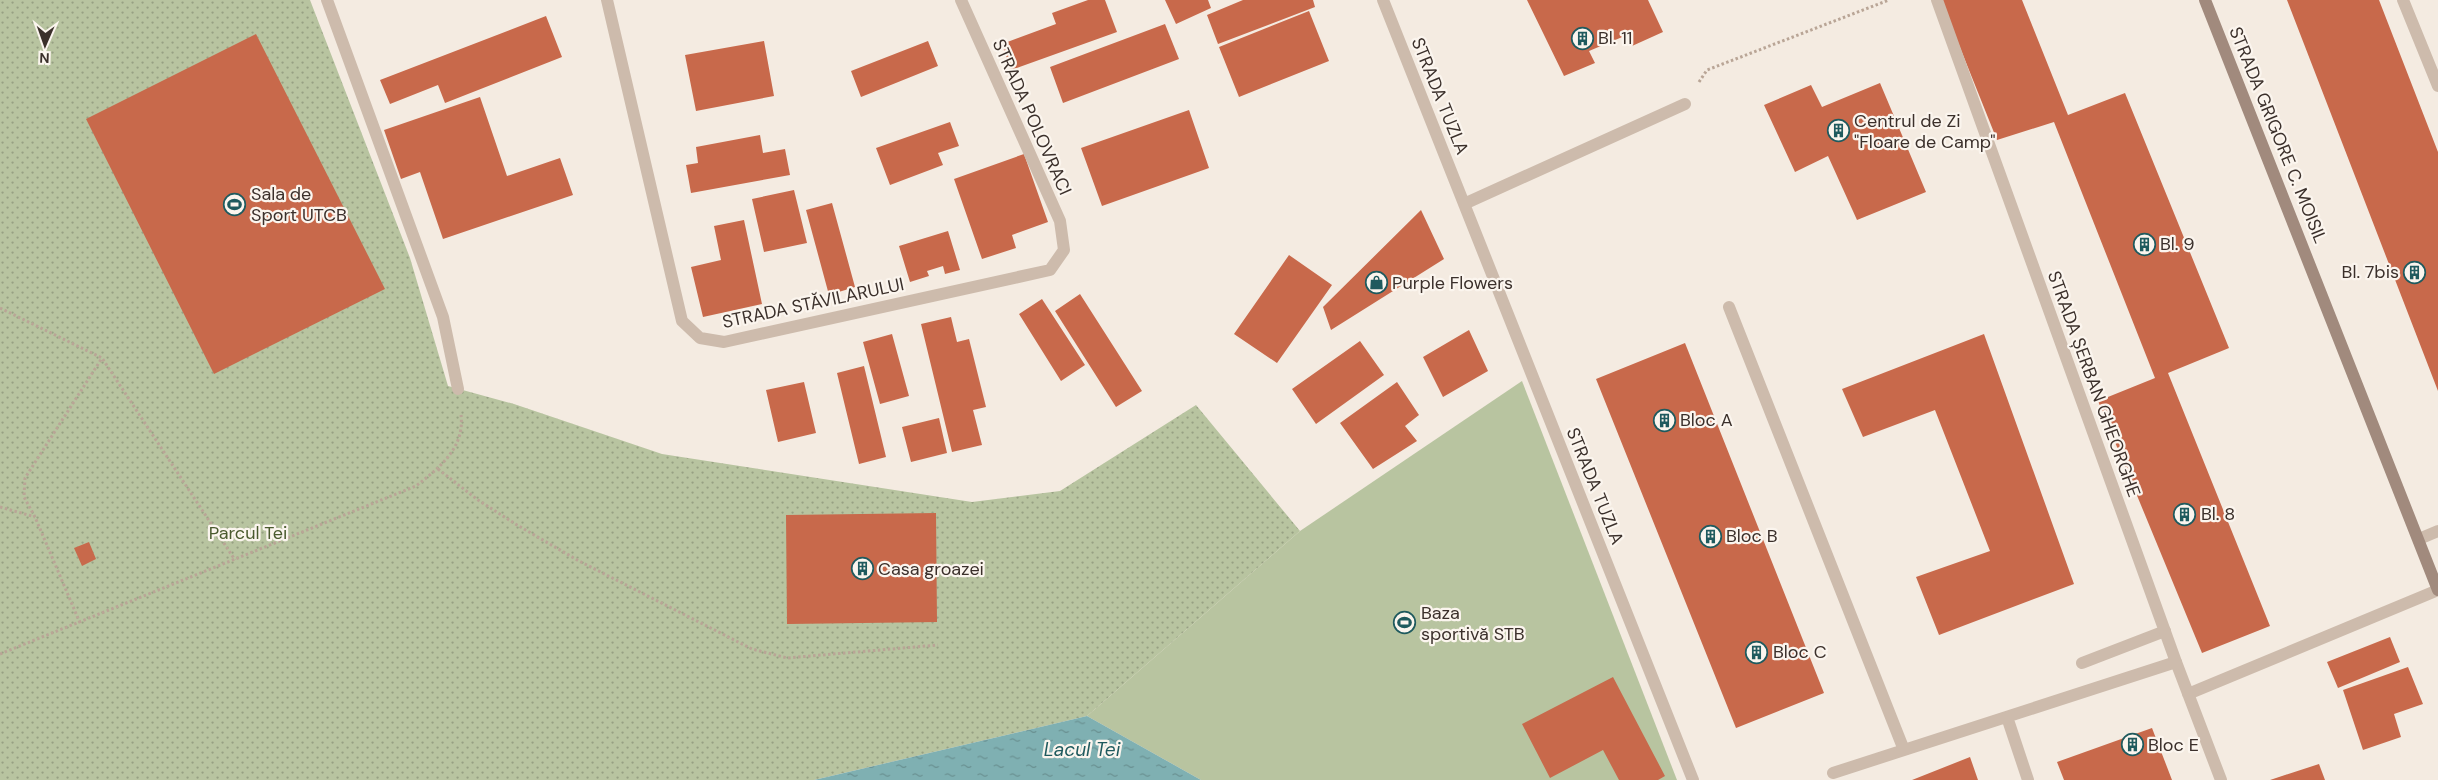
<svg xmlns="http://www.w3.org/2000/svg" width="2438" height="780" viewBox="0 0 2438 780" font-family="'DM Sans',sans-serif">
	<defs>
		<pattern id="park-dots" width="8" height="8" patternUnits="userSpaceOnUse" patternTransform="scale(1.25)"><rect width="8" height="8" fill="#b8c4a0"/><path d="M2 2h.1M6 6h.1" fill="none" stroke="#97a083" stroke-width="1.8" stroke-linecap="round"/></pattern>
		<pattern id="water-ripples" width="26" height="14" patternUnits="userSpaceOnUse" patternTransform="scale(1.25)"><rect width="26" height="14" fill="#7fb0b2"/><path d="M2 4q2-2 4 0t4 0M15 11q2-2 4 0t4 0" fill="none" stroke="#699091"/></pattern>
	</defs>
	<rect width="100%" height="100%" fill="#f4ebe1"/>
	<path fill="#b8c4a0" d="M1522 381 1677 780H1201L1087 716 1300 531Z"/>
	<path fill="url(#park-dots)" d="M0 0H310L410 258 448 386 514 404 662 454 972 502 1060 491 1196 405 1300 531 1087 716 814 780H0Z"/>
	<path fill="url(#water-ripples)" d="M1087 716 1201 780H814Z"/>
	<path fill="#c8694b" d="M1088 0H1105L1117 32 1011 70 1002 44 1056 24 1052 13Z
		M1165 0H1208L1211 8 1176 24Z
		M1243 0H1313L1315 7 1218 44 1207 15Z
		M1527 0H1648L1663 32 1632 46 1627 35 1589 51 1595 63 1564 76Z
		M1941 0H2022L2068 115 2125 93 2229 348 2168 373 2270 626 2202 653 2098 401 2155 378 2054 122 1997 140Z
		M2287 0H2379L2438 152V391Z
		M1309 11 1329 61 1239 97 1219 47Z
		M546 16 562 57 445 103 438 85 390 104 380 80Z
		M1165 24 1179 59 1063 103 1050 67Z
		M256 34 385 289 214 374 86 119Z
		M764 41 774 96 696 111 685 55Z
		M928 41 938 66 861 97 851 71Z
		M1880 83 1926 192 1857 220 1828 156 1795 172 1764 105 1811 85 1822 107Z
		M480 97 507 176 560 158 573 195 443 239 420 172 401 179 384 130Z
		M1189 110 1209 168 1102 206 1081 148Z
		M950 122 959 146 938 153 943 165 890 185 876 148Z
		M760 135 763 153 785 149 790 175 691 193 686 165 698 163 696 147Z
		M1024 154 1048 222 1012 235 1016 248 982 259 954 179Z
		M794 190 807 243 764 252 752 199Z
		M832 203 855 287 829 295 806 210Z
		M1421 210 1444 259 1331 330 1323 307Z
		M744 220 762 304 703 317 691 267 721 260 714 226Z
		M948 231 960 270 945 274 943 266 927 271 929 276 910 282 899 246Z
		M1289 255 1332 285 1277 363 1234 334Z
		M1080 294 1142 391 1116 407 1055 311Z
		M1042 299 1085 365 1061 381 1019 314Z
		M951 317 957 342 969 339 986 407 973 410 982 445 952 452 921 324Z
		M1469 330 1488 371 1443 397 1423 357Z
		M892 334 909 396 880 404 863 342Z
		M1984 334 2074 584 1939 635 1916 577 1990 551 1935 410 1863 437 1842 389Z
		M1360 341 1384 375 1316 424 1292 389Z
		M1685 343 1824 693 1736 728 1596 379Z
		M864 366 886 457 859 464 837 373Z
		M804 382 816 433 778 442 766 390Z
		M1397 382 1419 415 1405 426 1417 441 1373 469 1340 423Z
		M939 418 947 453 911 462 902 427Z
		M936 513 937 622 787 624 786 515Z
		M89 542 96 559 82 566 74 548Z
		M2390 637 2400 662 2338 688 2327 662Z
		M2408 667 2423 704 2394 714 2401 737 2363 750 2343 690Z
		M1613 677 1665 776 1658 780H1619L1603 750 1550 778 1522 724Z
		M2152 728 2172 780H2064L2057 762Z
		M1970 757 1978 780H1912Z
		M2319 764 2325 780H2270Z"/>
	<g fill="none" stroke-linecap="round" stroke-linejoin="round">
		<path stroke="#b9a596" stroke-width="3" stroke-dasharray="2.5 2.5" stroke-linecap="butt" d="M1699 82 1707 70 1889 0
			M0 308 102 358 235 560
			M438 469 478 500 517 525 579 561 752 649 787 658 938 645
			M0 507 35 517
			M80 623 35 517 24 497 25 478 102 358
			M0 654 416 486C439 468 465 448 461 415"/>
		<path stroke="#cdbbac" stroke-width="12" d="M327 0 443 317 458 389
			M2403 0 2438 86
			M1729 307 1904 750
			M2082 663 2165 631
			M2007 717 2028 780
			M1833 773 2176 662"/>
		<path stroke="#cdbbac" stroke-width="12" d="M607 0 682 321 700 338 724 342 1050 270 1064 250 1060 221 961 0
			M1383 0 1693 780
			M1937 0 2176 662 2221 780
			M1464 204 1685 104
			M2419 539 2438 531
			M2188 694 2438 590"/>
		<path stroke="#a18a7d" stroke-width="12" d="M2205 0 2438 590"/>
	</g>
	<defs>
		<symbol id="building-ring" viewBox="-11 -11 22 22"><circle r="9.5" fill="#fbf5ee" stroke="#1f5a5e" stroke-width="1.5"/><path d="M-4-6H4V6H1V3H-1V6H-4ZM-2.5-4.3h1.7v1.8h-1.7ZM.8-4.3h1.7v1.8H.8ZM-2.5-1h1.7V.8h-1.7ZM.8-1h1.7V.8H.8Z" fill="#1f5a5e"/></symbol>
		<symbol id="stadium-ring" viewBox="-11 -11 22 22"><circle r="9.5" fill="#fbf5ee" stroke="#1f5a5e" stroke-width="1.5"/><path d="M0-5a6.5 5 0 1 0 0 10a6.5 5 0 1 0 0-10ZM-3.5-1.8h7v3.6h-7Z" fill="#1f5a5e"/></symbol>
		<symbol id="shop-ring" viewBox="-11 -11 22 22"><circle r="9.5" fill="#fbf5ee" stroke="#1f5a5e" stroke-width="1.5"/><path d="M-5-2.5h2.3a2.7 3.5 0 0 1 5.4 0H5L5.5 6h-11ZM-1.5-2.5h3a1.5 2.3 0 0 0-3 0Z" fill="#1f5a5e"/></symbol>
	</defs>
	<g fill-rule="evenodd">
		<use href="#building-ring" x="1570" y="26" width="25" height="25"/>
		<use href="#building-ring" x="1826" y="118" width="25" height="25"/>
		<use href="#stadium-ring" x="222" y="192" width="25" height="25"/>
		<use href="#building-ring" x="2132" y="232" width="25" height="25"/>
		<use href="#building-ring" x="2402" y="260" width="25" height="25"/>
		<use href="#shop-ring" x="1364" y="270" width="25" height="25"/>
		<use href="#building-ring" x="1652" y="408" width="25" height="25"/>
		<use href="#building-ring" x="2172" y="502" width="25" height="25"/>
		<use href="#building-ring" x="1698" y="524" width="25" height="25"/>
		<use href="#building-ring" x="850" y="556" width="25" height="25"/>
		<use href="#stadium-ring" x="1392" y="610" width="25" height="25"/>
		<use href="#building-ring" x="1744" y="640" width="25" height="25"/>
		<use href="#building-ring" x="2120" y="732" width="25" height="25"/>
	</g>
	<g text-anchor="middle" stroke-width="4.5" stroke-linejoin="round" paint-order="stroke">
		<g font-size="18" fill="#3b302b" stroke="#fbf5ee" text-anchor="start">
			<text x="1598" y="44">Bl. 11</text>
			<text x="1854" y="127">Centrul de Zi<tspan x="1854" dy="21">"Floare de Camp"</tspan></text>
			<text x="251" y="200">Sala de<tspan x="251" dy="21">Sport UTCB</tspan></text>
			<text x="2160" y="250">Bl. 9</text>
			<text x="2399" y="278" text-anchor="end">Bl. 7bis</text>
			<text x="1392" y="289">Purple Flowers</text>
			<text x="1680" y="426">Bloc A</text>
			<text x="2201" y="520">Bl. 8</text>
			<text x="1726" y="542">Bloc B</text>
			<text x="878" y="575">Casa groazei</text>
			<text x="1421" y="619">Baza<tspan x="1421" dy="21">sportivă STB</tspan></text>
			<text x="1773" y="658">Bloc C</text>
			<text x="2148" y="751">Bloc E</text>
		</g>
		<g font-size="18" fill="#3b302b" stroke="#fbf5ee">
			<text transform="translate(1440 96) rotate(68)" y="6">STRADA TUZLA</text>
			<text transform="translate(1032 117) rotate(66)" y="6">STRADA POLOVRACI</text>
			<text transform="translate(2278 135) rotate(68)" y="6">STRADA GRIGORE C. MOISIL</text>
			<text transform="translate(813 303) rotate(-12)" y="6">STRADA STĂVILARULUI</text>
			<text transform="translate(2094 384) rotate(70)" y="6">STRADA ȘERBAN GHEORGHE</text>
			<text transform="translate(1595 486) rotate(68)" y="6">STRADA TUZLA</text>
		</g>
		<g font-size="18" fill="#4a5a2e" stroke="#fbf5ee">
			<text x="248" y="539">Parcul Tei</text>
		</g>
		<g font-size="19" font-style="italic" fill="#1f5a5e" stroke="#fbf5ee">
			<text x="1082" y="756">Lacul Tei</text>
		</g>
	</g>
	<g transform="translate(45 45) rotate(182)" stroke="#fbf5ee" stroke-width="4" paint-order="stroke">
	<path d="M0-4L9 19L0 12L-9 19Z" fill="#3b302b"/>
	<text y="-8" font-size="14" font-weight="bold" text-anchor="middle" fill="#3b302b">N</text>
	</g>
</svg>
